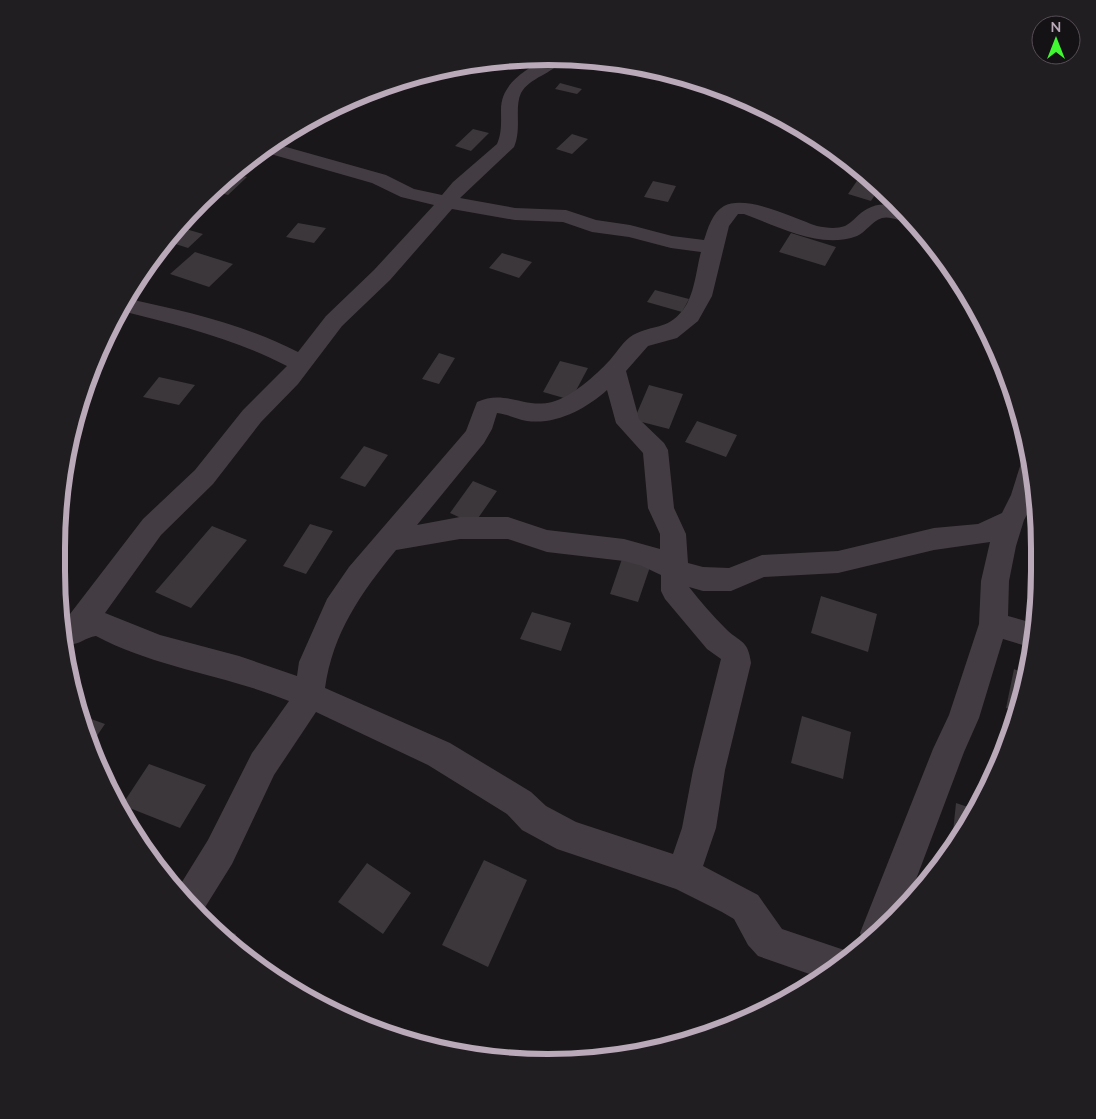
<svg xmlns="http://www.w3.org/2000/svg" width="1096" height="1119" viewBox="0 0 1096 1119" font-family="Lato,sans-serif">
	<rect width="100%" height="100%" fill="#191719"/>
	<path fill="#3b373a" d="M560 83 582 89 577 94 555 89Z
		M323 112 332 116 312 129 302 124Z
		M473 129 489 133 471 151 455 146Z
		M572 134 588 139 572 154 556 149Z
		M863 172 880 187 871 201 848 194Z
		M232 173 247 177 228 195 213 191Z
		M653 181 676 186 668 202 644 197Z
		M298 223 326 228 314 243 286 237Z
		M179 227 203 234 188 248 166 241Z
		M791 233 836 247 825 266 779 252Z
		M195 252 233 264 209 287 170 274Z
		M502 253 532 262 519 278 489 268Z
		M655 290 689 299 682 312 647 302Z
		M439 353 455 358 439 384 422 379Z
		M560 361 588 368 571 400 543 392Z
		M159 377 195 385 179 405 143 397Z
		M649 385 683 394 669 429 634 420Z
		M697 421 737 435 726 457 685 442Z
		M364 446 388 455 365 487 340 478Z
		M473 481 497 491 474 524 450 513Z
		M310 524 333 531 306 574 283 566Z
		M212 526 247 540 191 608 155 592Z
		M623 556 651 564 638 602 610 594Z
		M821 596 877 614 868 652 811 633Z
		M532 612 571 623 561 651 520 639Z
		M1014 669 1026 674 1018 712 1006 708Z
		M80 715 105 724 90 746 86 733Z
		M802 716 851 732 843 779 791 763Z
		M149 764 206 785 180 828 122 805Z
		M956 803 977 810 961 834 953 832Z
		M484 860 527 880 488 967 442 945Z
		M367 863 411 893 383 934 338 902Z
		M208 925 236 934 231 944Z
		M748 1010 760 1014 746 1019Z"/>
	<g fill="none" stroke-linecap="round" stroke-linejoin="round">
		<path fill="#433d43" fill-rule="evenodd" d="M545 58 563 59C553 74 530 77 521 93 514 108 522 129 514 147L460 198 515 208 566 210 596 220 630 225 672 236 704 240C708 228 712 213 724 206 746 194 794 218 817 226 826 228 837 229 845 226 853 222 859 213 867 209 886 199 899 207 912 221 902 224 892 215 882 218 872 221 866 232 857 236 820 250 778 226 744 214H738L729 226 712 296 698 321 677 338 648 346 626 371 639 419 664 443 668 450 674 508 686 534 688 563 703 567 729 568 762 555 838 551 934 528 978 524 1002 513 1011 495 1022 460 1029 458 1036 498 1024 520 1016 546 1009 581 1008 616 1036 624 1033 648 1003 639 979 718 964 752 906 906 865 945 860 933 933 749 949 715 979 624 981 581 990 542 934 550 838 573 764 577 731 591H703L689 587C700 601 713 616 726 629 740 643 748 639 751 663L725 770 716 828 703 866 758 895 782 929 853 953 854 955 821 978 758 956 748 945 734 919 722 912 676 889 557 849 522 830 507 814 428 765 316 712 274 775 232 864 199 917 177 890 208 840 252 753 289 701C226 675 156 668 96 636 83 638 77 648 63 643L61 616 70 614 143 519 195 470 243 410 287 366C233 338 177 325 118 310L125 298C184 311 244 324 298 352L326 316 374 270 434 205 401 197 372 183 260 151 272 143 386 175 414 189 442 195 453 182 497 144C502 133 501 122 501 110 501 83 525 71 545 58ZM452 209 515 220 563 222 592 232 629 237 671 248 701 252C696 270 695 294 683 310 666 331 653 324 633 335 624 340 617 352 610 360 595 376 573 396 552 402 524 409 505 389 477 402L466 431 349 567 327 599 299 662 297 676 239 656 160 635 105 613 161 535 213 484 261 422 298 384 342 326 390 280ZM607 390 616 423 643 453 648 508 660 534V549L624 539 547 530 508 517H460L417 525 484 443 492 429 497 413C507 414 516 419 527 421 556 425 586 409 607 390ZM460 539H508L547 552 624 561 642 566 661 575V591L665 599 707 649 721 659 693 770 682 828 673 854 576 822 546 806 531 792 450 743 325 688C333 632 361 593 396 550Z"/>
	</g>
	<path d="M0 0H1096V1119H0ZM548 65H548A483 483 0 0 1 1031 548V571A483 483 0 0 1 548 1054H548A483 483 0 0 1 65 571V548A483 483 0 0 1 548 65Z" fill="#211e21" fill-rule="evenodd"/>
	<path fill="none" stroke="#b9a9b9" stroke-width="6" d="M548 65H548A483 483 0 0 1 1031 548V571A483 483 0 0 1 548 1054H548A483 483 0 0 1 65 571V548A483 483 0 0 1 548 65Z"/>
	<g transform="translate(1056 40)"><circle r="24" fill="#141214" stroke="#564e56"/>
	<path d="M0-4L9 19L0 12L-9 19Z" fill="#40f731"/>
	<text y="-8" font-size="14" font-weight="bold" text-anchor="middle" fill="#b9a9b9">N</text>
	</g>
</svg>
